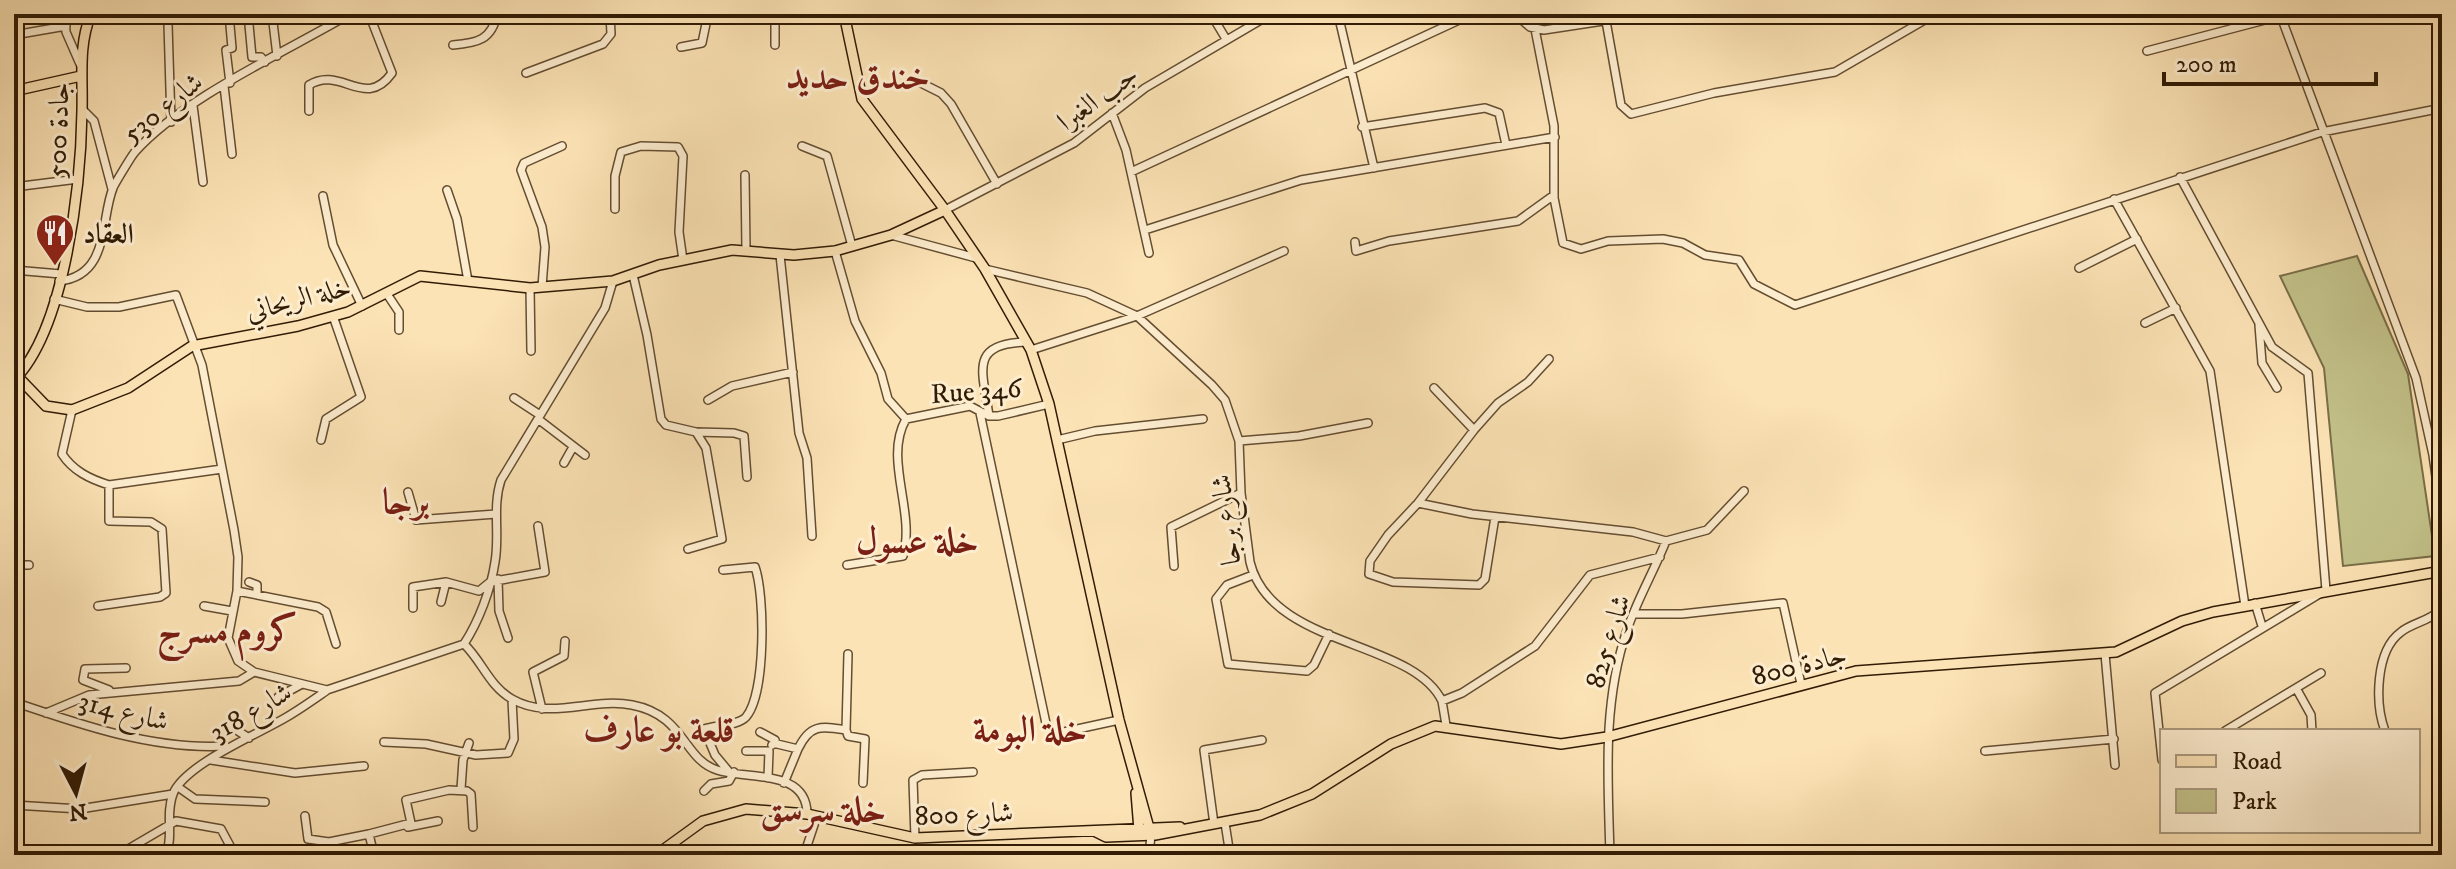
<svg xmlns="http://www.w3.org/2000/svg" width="2456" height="869" viewBox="0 0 2456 869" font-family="'IM FELL DW Pica',Amiri,serif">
	<rect width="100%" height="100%" fill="#fce3b5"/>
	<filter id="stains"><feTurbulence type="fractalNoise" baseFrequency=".0025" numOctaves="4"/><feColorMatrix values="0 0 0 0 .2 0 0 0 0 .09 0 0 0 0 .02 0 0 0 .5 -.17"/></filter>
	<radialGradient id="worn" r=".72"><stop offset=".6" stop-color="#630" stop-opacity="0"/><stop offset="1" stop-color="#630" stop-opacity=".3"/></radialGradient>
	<path fill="#c3c28a" stroke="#7a6e48" stroke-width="2" d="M2357 256 2408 374 2435 556 2343 566 2324 368 2280 276Z"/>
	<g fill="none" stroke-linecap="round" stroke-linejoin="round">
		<defs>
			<path id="minor" d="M65 14 66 32 80 64
				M229 14 232 48 226 50 230 83
				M248 14 252 57H261L265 62
				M272 14 277 56
				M1211 14 1226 39
				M1338 14 1374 168
				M1515 14 1530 27 1544 30 1649 14
				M2280 14 2416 378 2433 455 2442 520
				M1606 21 1621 105 1631 114 1714 93 1835 72 1935 14
				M168 24 171 122
				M1535 29 1554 126V198L1563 243 1581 249 1608 241 1663 239 1683 243 1705 255 1739 260 1754 284 1795 305 2322 132 2442 108
				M14 35 66 26
				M453 45C477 43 492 40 497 14
				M775 45V14
				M681 47 702 43 708 14
				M2147 51 2280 16
				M526 73 603 44 611 34 610 14
				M919 82 941 93 951 104 997 184
				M224 86 232 154
				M193 106 203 182
				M82 109 94 121 112 189
				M309 111V85C341 65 365 111 392 73L369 14
				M1112 113 1126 150 1149 253
				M1362 127 1485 108 1499 113 1506 145
				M802 146 827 156 852 246
				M1131 172 1472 14
				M745 175 746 249
				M14 187 78 179
				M447 190 457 219 468 281
				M323 196 333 245 362 306
				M2114 199 2210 371 2245 606
				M615 209V176L621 152 641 146 678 147 683 156 679 232 683 260
				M945 210 1074 143 1145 88 1271 14
				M1145 230 1301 180 1555 137
				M891 235 976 258
				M1355 242 1356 251 1389 241 1518 221 1554 195
				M835 251 855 321 881 373 888 399 906 419C883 459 916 512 903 556L847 565
				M780 255 799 433 807 458 812 536
				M2079 268 2137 239
				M985 269 1087 293 1137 316 1212 385 1225 400 1239 441 1241 493 1250 562C1271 648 1412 639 1442 701
				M14 270 61 274
				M633 275 647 335 661 419 666 425 696 432 706 448 722 539 688 549
				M59 281C110 276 100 220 113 188 114 185 132 155 135 152 183 98 287 51 350 14
				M542 287 545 247 542 227 521 170 524 163 562 146
				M530 288 531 351
				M387 294 399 312V330
				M54 299 87 307H119L176 295 202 365 234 530 238 557 237 591 228 638 238 661 254 672 327 690 464 644C482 661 489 686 512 699 550 721 592 697 632 705 685 715 683 759 717 770 746 780 807 768 807 814
				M2145 323 2176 308
				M2259 325 2262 363 2277 388
				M1031 350 1137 316 1284 251
				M1434 388 1474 430
				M514 398 540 415
				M708 400 732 386 793 372
				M72 410 62 454C73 471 90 479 109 485L222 469
				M980 413 1047 728 1059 733 1119 720
				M989 416C983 372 968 343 1027 342
				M538 419 585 455
				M906 419 970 406 989 416H998L1049 404
				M696 432 734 433 744 436 747 477
				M321 440 326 419 361 397 333 316
				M1057 440 1095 431 1203 419
				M1239 441 1299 436 1368 423
				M564 463 573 447
				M408 492 416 520 496 514
				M1418 503 1472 514 1633 532 1666 541
				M1495 517 1485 579 1479 585 1393 582 1369 574 1370 561 1388 535 1418 503 1474 430 1498 403 1528 382 1549 359
				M14 542 20 565H29
				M1174 566 1171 527 1241 493
				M723 570 755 567C765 595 766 694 746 717 738 726 715 725 704 729L715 755 730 773
				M1253 575 1227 585 1216 599 1228 664 1307 671 1314 665 1329 634
				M498 579 499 611 508 638
				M249 582 257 585V595
				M237 591 318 607 326 612 336 644
				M441 602 446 582 479 591 490 582 545 572 538 526
				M2255 603 2262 626
				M98 606 160 597 166 593 162 529 151 522 109 521V485
				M204 606 232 611
				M413 608V587L446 582
				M1635 614H1682L1783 603 1801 684
				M464 644C479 621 491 589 495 562 500 534 492 507 501 480L605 308 613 281
				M848 654 846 730 848 736 865 739 863 783
				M2105 654 2115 765
				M2296 688 2311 715 2312 731
				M109 690 83 680 85 669 126 668
				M278 701V697L302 684
				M14 702C81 725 154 750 225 746
				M542 709 533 672 564 656 565 641
				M46 713 89 695 239 681 254 672
				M1446 725 1442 701 1462 693 1535 646 1590 575 1660 557
				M238 731 249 738
				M2225 731 2321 673
				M2385 731C2375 704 2375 651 2401 632 2412 623 2429 621 2439 611L2440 571
				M760 732 775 740 772 745
				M384 742 426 744 476 755 508 753 514 739 512 700
				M773 743 798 749 784 783
				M798 749C810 724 821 726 846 730
				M746 751H769L768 778
				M1985 751 2114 739
				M211 760 295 773 364 766
				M2162 760 2155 693 2326 590 2308 373 2272 347 2180 177
				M178 787 195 799 265 802
				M461 789 463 760 469 743
				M704 791 711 784 729 781 734 772
				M14 805 80 809 173 794
				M305 816 308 839 329 842 369 834
				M1225 823 1230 855
				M1214 824 1204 750 1262 740
				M408 827 438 821
				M915 838 913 780 922 775 973 772
				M118 855 176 821 221 829 235 855
				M166 855C174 835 165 815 173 794 184 765 258 734 285 718 299 710 313 700 326 691
				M254 855H266
				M374 855 369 834 411 823 406 800 449 790 467 791 471 794 473 827
				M804 855 817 816
				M1149 855 1151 835
				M1610 855C1608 779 1602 704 1627 630 1637 600 1654 571 1666 541L1707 530 1744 491"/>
			<path id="major" d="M844 14 862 99 945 210 985 269 1031 350 1049 404 1119 720 1151 835
				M14 91 81 76
				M18 377 46 406 72 410 128 388 192 346 298 326 348 312 420 276 530 288 613 281 659 265 732 250 794 255 835 251 891 235 945 210
				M14 380C66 328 81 182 82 111 83 77 78 46 91 14
				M1136 793 1139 830
				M1096 832 1106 837 1155 835 1260 815 1312 794 1391 744 1435 726 1561 744 1607 737 1856 671 2116 652 2182 621 2213 612 2442 571
				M656 855 703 821 746 809 807 814 915 838 1180 827"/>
		</defs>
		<use href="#minor" stroke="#644d31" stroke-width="10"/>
		<use href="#major" stroke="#311b05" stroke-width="12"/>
		<use href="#minor" stroke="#fdedcf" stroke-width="7"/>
		<use href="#major" stroke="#fce3b5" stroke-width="9"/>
	</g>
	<defs>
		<symbol id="restaurant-pin" viewBox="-11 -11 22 30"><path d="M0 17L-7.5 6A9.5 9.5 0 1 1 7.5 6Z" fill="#8f2418" stroke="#fdedcf"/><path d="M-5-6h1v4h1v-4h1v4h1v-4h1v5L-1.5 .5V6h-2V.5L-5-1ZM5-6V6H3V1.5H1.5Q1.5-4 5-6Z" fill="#fff"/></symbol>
	</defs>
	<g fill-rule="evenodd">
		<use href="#restaurant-pin" x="33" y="211" width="44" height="60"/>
	</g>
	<g text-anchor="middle" stroke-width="6" stroke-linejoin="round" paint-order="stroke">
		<g font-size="28" fill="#311b05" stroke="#fdedcf">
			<text transform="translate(1097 97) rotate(-36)" y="10">جب الغبرا</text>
			<text transform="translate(162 107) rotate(-39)" y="10">شارع 530</text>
			<text transform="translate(57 130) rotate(-88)" y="10">جادة 500</text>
			<text transform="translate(298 298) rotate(-14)" y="10">خلة الريحاني</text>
			<text transform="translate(976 390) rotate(-4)" y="10">Rue 346</text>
			<text transform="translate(1225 520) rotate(-97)" y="10">شارع برجا</text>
			<text transform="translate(1607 641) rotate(-73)" y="10">شارع 825</text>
			<text transform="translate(1799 664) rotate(-14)" y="10">جادة 800</text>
			<text transform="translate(124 710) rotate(14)" y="10">شارع 314</text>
			<text transform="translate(250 711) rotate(-30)" y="10">شارع 318</text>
			<text transform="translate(964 813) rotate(-2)" y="10">شارع 800</text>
		</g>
		<g font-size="28" font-weight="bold" fill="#311b05" stroke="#fdedcf" text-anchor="start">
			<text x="83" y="243">العقاد</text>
		</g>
		<g font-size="36" font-weight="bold" fill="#7a1f14" stroke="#fdedcf">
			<text x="858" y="88">خندق حديد</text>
			<text x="406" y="513">برجا</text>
			<text x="917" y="552">خلة عسول</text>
			<text x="227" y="642">كروم مسرج</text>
			<text x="659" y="741">قلعة بو عارف</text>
			<text x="1030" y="741">خلة البومة</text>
			<text x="823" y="821">خلة سرسق</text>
		</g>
	</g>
	<rect width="2456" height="869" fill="none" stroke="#fce3b5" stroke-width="48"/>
	<rect x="16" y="16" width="2424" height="837" fill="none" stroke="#311b05" stroke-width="4"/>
	<rect x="24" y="24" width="2408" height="821" fill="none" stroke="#311b05" stroke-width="2"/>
	<rect x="2160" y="729" width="260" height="104" fill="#fdedcf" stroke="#ab997e" stroke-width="2"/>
	<rect x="2176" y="755" width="40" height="12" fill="#fce3b5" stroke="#ab997e" stroke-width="2"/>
	<text x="2232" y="769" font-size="24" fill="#311b05">Road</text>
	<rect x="2176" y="789" width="40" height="24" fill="#c3c28a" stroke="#ab997e" stroke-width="2"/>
	<text x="2232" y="809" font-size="24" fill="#311b05">Park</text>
	<g transform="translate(76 793) rotate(174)" stroke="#fdedcf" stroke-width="6" paint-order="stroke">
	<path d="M0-6L14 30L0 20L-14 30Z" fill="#311b05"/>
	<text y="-12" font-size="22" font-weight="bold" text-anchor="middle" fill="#311b05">N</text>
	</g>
	<path d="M2164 72v12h212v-12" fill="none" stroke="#311b05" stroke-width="4"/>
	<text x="2176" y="72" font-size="24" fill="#311b05" stroke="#fdedcf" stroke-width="6" paint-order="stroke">200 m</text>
	<rect width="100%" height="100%" filter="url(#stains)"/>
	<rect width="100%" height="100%" fill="url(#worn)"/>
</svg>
